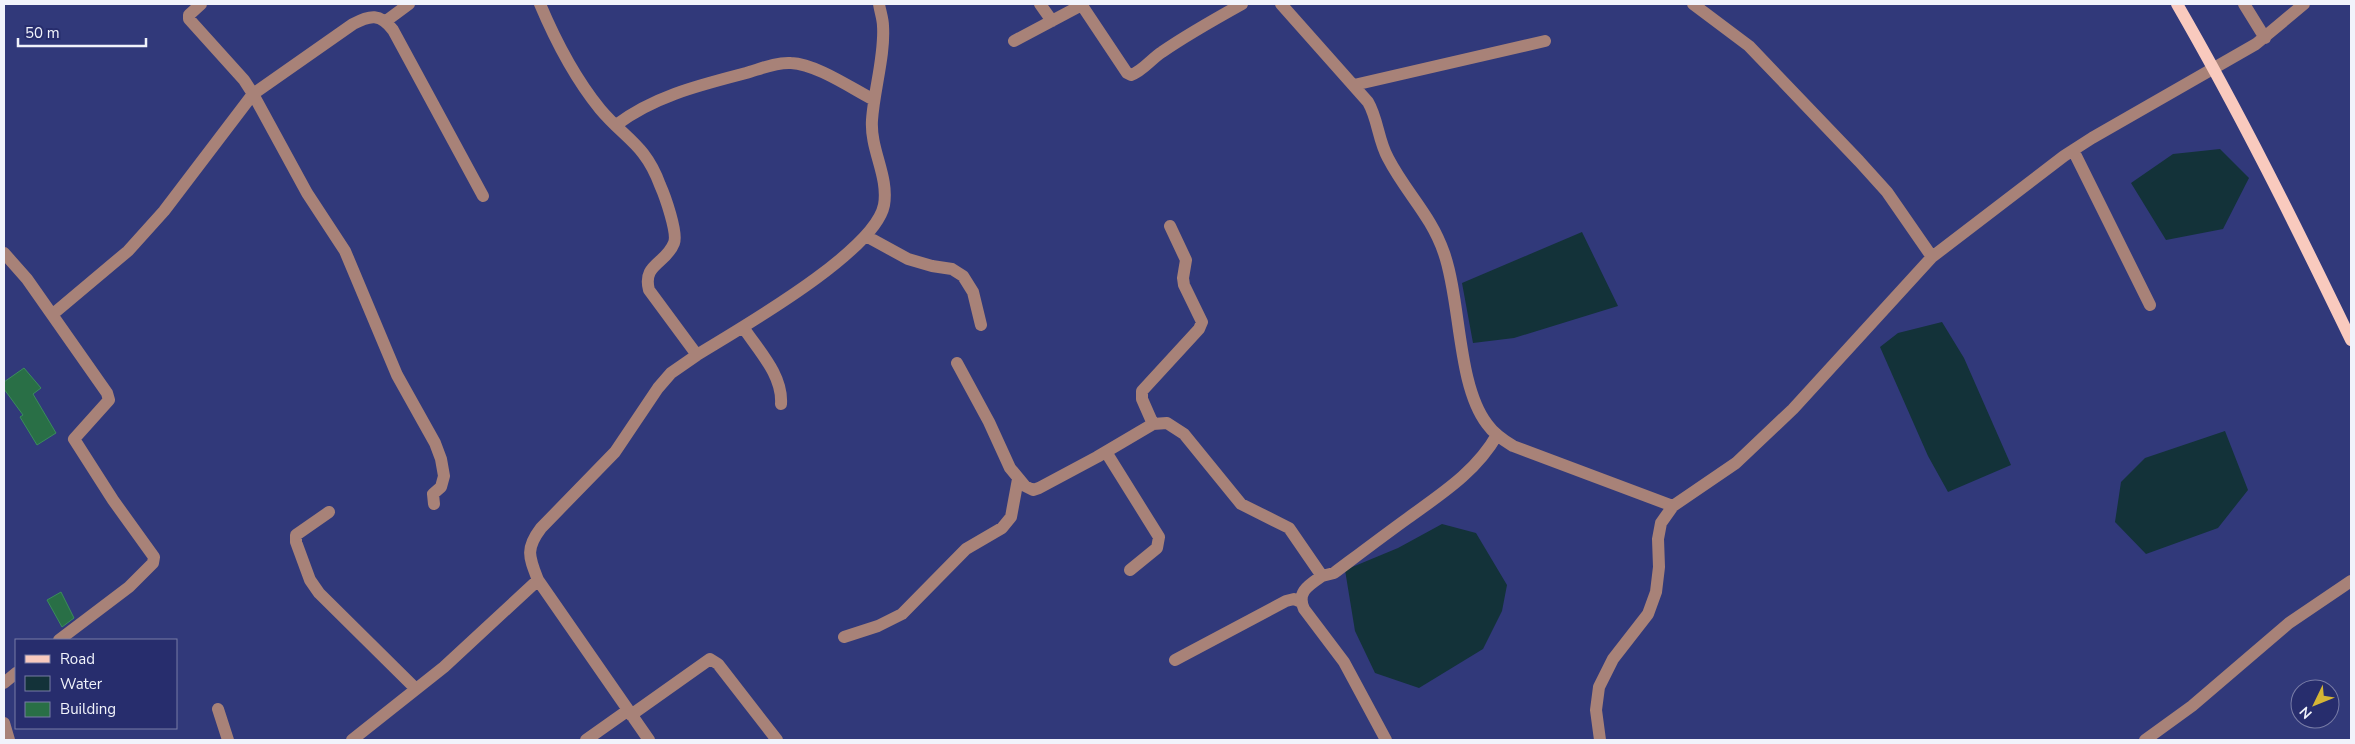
<svg xmlns="http://www.w3.org/2000/svg" width="2355" height="744" viewBox="0 0 2355 744" font-family="'Nunito Sans',sans-serif">
	<rect width="100%" height="100%" fill="#31397a"/>
	<path fill="#133239" d="M2220 149 2249 178 2223 229 2166 240 2131 183 2173 154Z
		M1582 232 1618 306 1514 338 1473 343 1462 283Z
		M1942 322 1964 358 2011 465 1948 492 1928 456 1880 347 1898 333Z
		M2225 431 2248 490 2218 528 2146 554 2115 522 2121 482 2145 458Z
		M1442 524 1476 533 1507 585 1502 611 1483 649 1419 688 1375 673 1355 631 1345 570 1398 548Z"/>
	<path fill="#296f46" stroke="#3a8c5c" d="M24 368 41 388 33 394 56 433 37 445 20 417 23 415 4 389V382Z
		M61 592 74 618 62 627 47 600Z"/>
	<g fill="none" stroke-linecap="round" stroke-linejoin="round">
		<path stroke="#a88278" stroke-width="12" d="M201 4 189 15V19L244 80 253 94 353 24C370 15 380 13 393 30L483 196
			M540 4C556 42 574 77 600 109 625 139 645 144 660 185 665 196 678 233 674 243 666 264 642 264 649 290L697 355 671 373 658 388 615 452 541 528C525 549 529 557 538 580L649 740
			M1040 4 1052 21
			M1281 4 1368 102C1378 119 1378 140 1388 158 1406 193 1431 215 1444 253 1461 301 1457 385 1487 424 1494 434 1503 440 1513 446L1673 506
			M1693 4 1749 46 1859 161 1887 192 1932 257
			M2244 4 2265 38
			M386 21 409 4
			M1014 41 1078 7H1083L1127 73 1131 75C1143 71 1151 59 1162 52 1188 34 1215 19 1242 4
			M1354 85 1545 41
			M616 125C654 96 700 85 746 73 760 69 776 62 791 63 816 64 851 88 874 100
			M2073 150 2150 305
			M866 236 908 259 932 266 952 269 963 276 973 292 981 325
			M4 253 27 279 107 393 109 400 74 439 113 500 154 557 153 563 129 587 59 640
			M53 314 128 251 164 211 253 94 307 193 345 251 397 375 435 443 441 459 444 476 441 487 433 494 434 504
			M743 327C758 350 783 375 781 404
			M697 355C739 329 875 252 884 205 889 176 870 150 872 120 874 90 885 55 883 26 883 19 880 11 879 4
			M957 363 989 422 1010 468 1025 486 1033 490 1039 488 1097 457 1153 424 1167 423 1184 434 1241 504 1289 528 1322 576 1334 573C1358 555 1383 536 1408 518 1441 494 1476 472 1497 435
			M1153 424 1142 399V391L1199 329 1202 322 1184 285 1183 278 1186 260 1170 226
			M1106 452 1159 537 1157 548 1130 570
			M329 512 296 535V542L310 580 319 593 416 689
			M1322 576C1309 585 1296 592 1304 609L1344 662 1386 740
			M844 637 878 626 902 614 966 549 1002 528 1011 517 1018 479
			M1175 660 1286 601 1294 599 1301 602
			M4 683 16 673
			M218 709 228 740
			M631 715 710 659 718 664 777 740
			M4 723 9 740
			M352 740 444 667 538 580
			M586 740 627 711
			M1600 740 1596 710 1599 687 1613 659 1648 614 1656 592 1659 567 1658 539 1661 523 1673 506 1736 463 1793 409 1932 257 2064 156 2092 138 2256 44 2304 4
			M2145 740 2192 706 2289 623 2351 581"/>
		<path stroke="#f9cabe" stroke-width="12" d="M2177 4C2240 113 2296 226 2351 340"/>
	</g>
	<rect width="2355" height="744" fill="none" stroke="#f1f3fb" stroke-width="10"/>
	<rect x="15" y="639" width="162" height="90" fill="#272d6d" stroke="#787ca6"/>
	<rect x="25" y="655" width="25" height="8" fill="#f9cabe" stroke="#787ca6"/>
	<text x="60" y="664" font-size="15" fill="#f1f3fb">Road</text>
	<rect x="25" y="676" width="25" height="15" fill="#133239" stroke="#787ca6"/>
	<text x="60" y="689" font-size="15" fill="#f1f3fb">Water</text>
	<rect x="25" y="702" width="25" height="15" fill="#296f46" stroke="#787ca6"/>
	<text x="60" y="714" font-size="15" fill="#f1f3fb">Building</text>
	<g transform="translate(2315 704) rotate(227)"><circle r="24" fill="#272d6d" stroke="#787ca6"/>
	<path d="M0-4L9 19L0 12L-9 19Z" fill="#d5b535"/>
	<text y="-8" font-size="14" font-weight="bold" text-anchor="middle" fill="#f1f3fb">N</text>
	</g>
	<path d="M18 38v8h128v-8" fill="none" stroke="#f1f3fb" stroke-width="2.5"/>
	<text x="25" y="38" font-size="15" fill="#f1f3fb" stroke="#272d6d" stroke-width="4" paint-order="stroke">50 m</text>
</svg>
